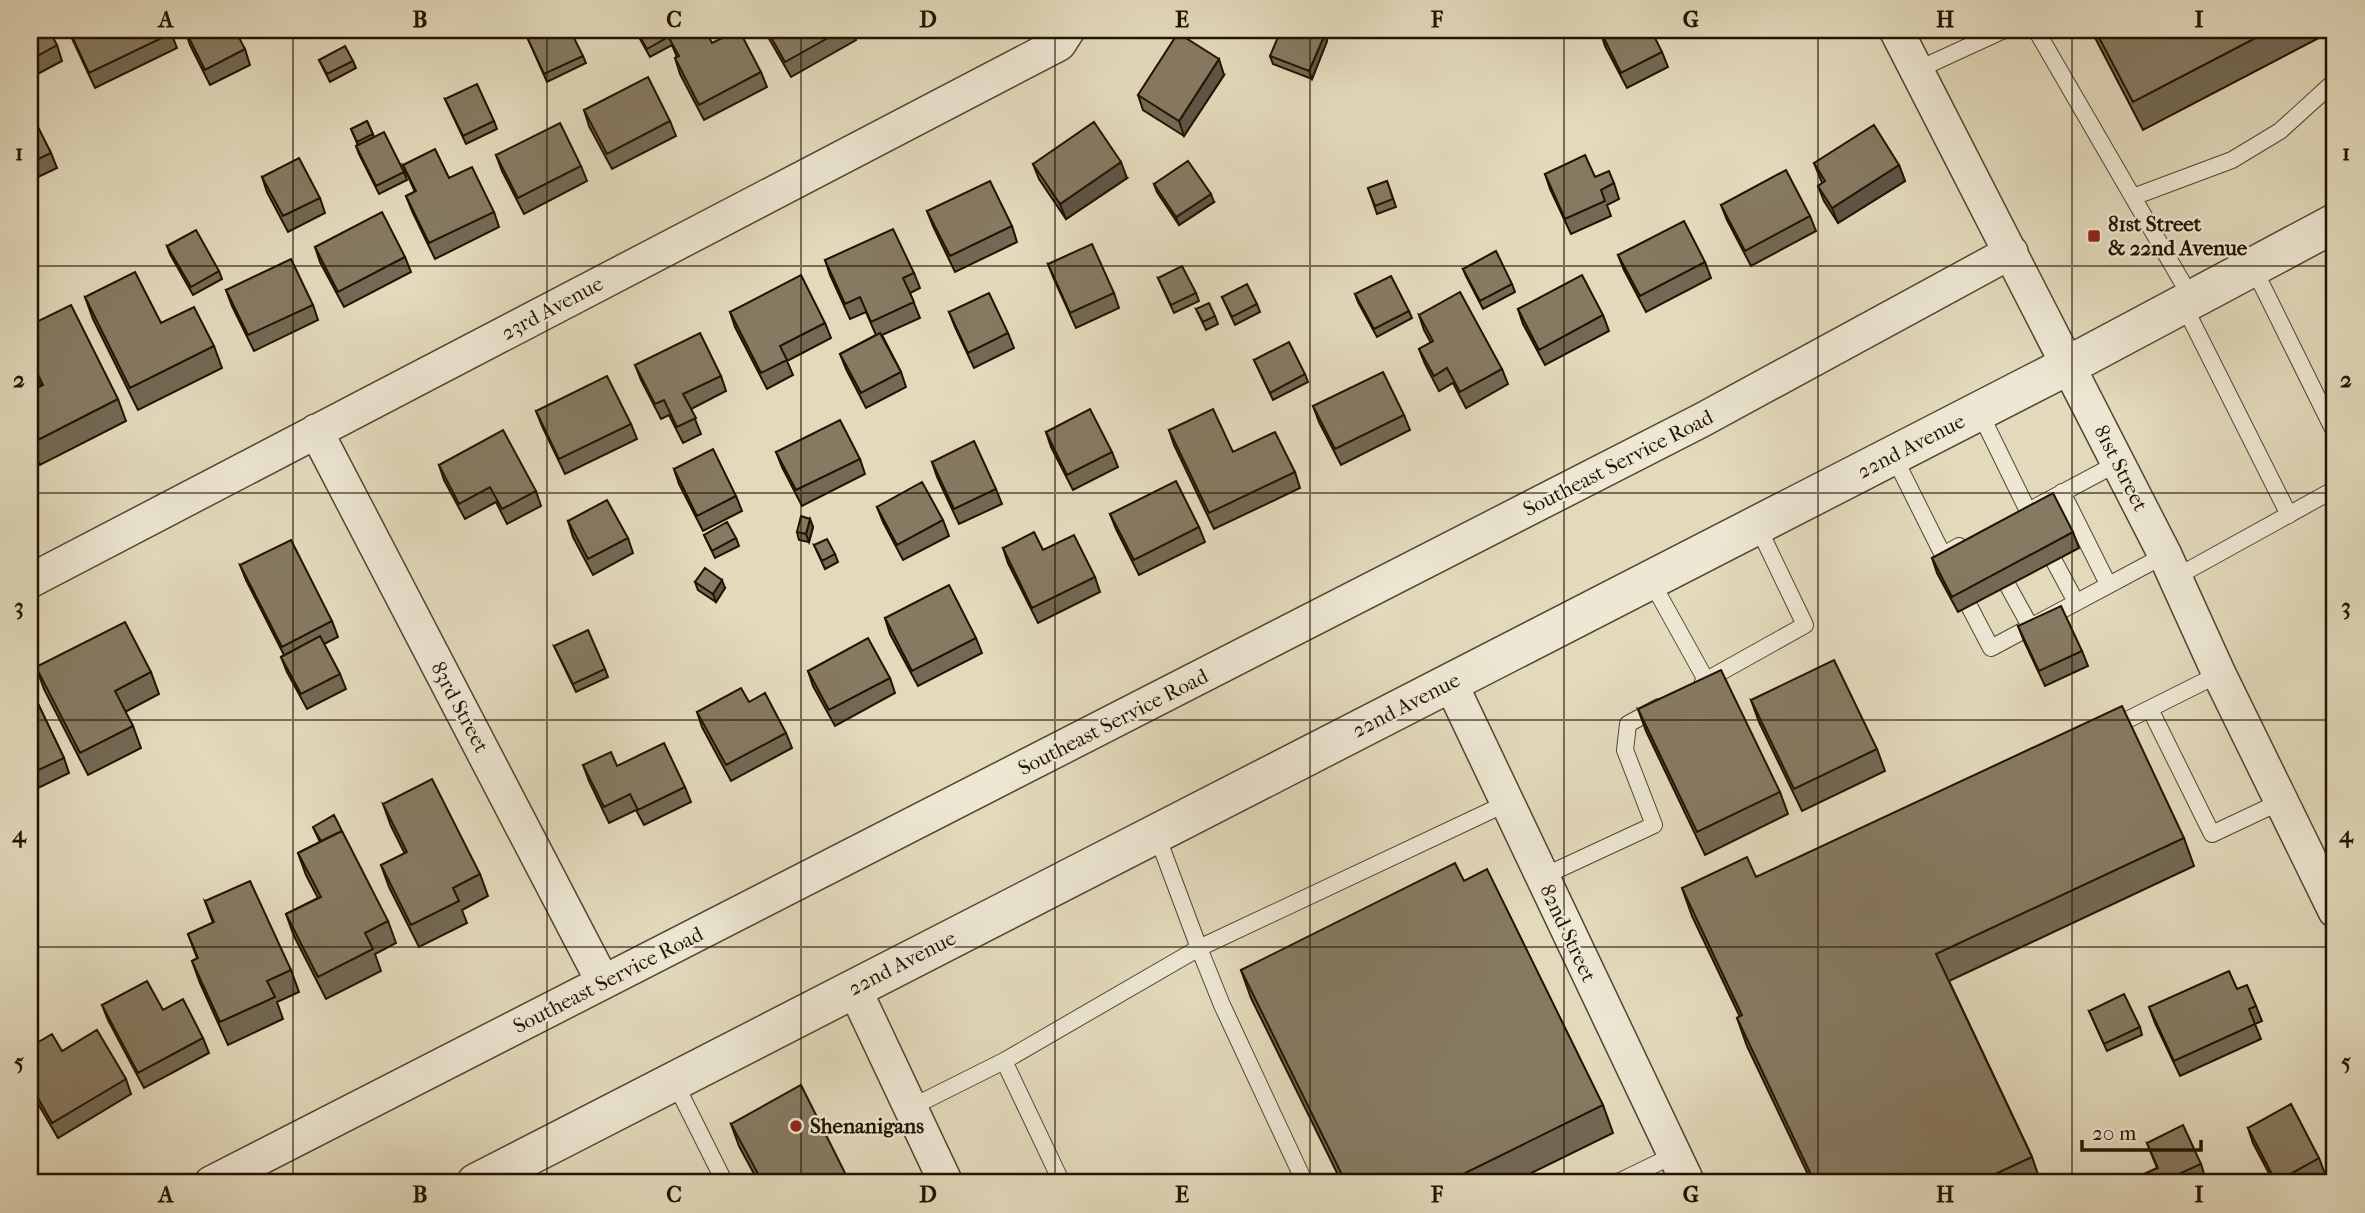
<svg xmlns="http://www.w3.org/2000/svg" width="2365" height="1213" viewBox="0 0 2365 1213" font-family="'IM FELL French Canon',serif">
	<rect width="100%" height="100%" fill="#e3dabc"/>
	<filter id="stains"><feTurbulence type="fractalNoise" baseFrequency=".00286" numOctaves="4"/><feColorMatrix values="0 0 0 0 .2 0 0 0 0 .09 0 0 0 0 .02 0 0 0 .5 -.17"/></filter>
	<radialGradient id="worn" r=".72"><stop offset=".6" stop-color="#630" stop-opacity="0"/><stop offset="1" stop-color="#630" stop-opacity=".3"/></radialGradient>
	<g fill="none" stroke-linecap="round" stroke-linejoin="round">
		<defs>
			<path id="service" d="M2036 30 2192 299
				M1917 70 2004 30
				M2133 197 2232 160 2280 131 2335 81
				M2253 267 2335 433
				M2183 304 2289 515
				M1979 411 2028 511 2118 463
				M1893 455 1943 555 1959 546
				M2062 492 2108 584
				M2054 561 2076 602
				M2176 577 2335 489
				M1650 579 1706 680
				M2008 586 2030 626
				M1969 606 1991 648 2165 555
				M1703 682 1805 625 1757 525
				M2150 709 2212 834 2282 801
				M2109 729 2219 674
				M1542 877 1654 825 1625 750 1628 724 1659 707
				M1004 1061 1062 1183
				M674 1081 725 1183
				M910 1108 1004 1061 1199 948 1156 833
				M1305 1183 1222 1005 1199 948 1507 803
				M1616 1183 1674 1155"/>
			<path id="minor" d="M1896 30 2165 555 2219 674 2335 911
				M316 431 603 982
				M30 581 1059 44 1068 30
				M1450 682 1688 1183
				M854 988 946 1183
				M211 1183 1702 420 2011 252"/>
			<path id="tertiary" d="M476 1183 2069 365 2335 223"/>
		</defs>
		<use href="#service" stroke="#52452f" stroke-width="18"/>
		<use href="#minor" stroke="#52452f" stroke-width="36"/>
		<use href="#tertiary" stroke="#52452f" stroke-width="41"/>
		<use href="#service" stroke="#ede7d3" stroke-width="16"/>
		<use href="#minor" stroke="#ede7d3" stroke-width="33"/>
		<use href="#tertiary" stroke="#ede7d3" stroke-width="38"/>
	</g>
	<path fill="#736954" stroke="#221300" stroke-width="2" d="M30 30 57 45 62 61 30 78Z
		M68 30H170L177 48 95 88Z
		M185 30 245 49 250 65 210 85 190 45Z
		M297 30H315L301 37Z
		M413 30H432L417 37Z
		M635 30H674L676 34 712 43 761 72 767 87 704 120 680 74 675 58 677 57 672 45 650 57Z
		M764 30H852L856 40 791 77Z
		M866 30H879L869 35Z
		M1600 30 1662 52 1668 67 1627 88 1605 46Z
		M2091 30H2334L2143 130Z
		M1325 34 1327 41 1312 79 1273 64 1270 56Z
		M527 37 583 56 586 63 547 82Z
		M319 60 353 61 356 68 330 82Z
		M1224 75 1184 136 1143 110 1138 95Z
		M445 99 494 121 497 129 466 144Z
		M584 110 670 121 676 136 612 169 589 126Z
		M30 116 51 153 57 168 30 181Z
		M367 121 374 137 404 172 407 180 379 194 359 154 356 146 358 145 351 129Z
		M496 155 581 166 587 181 524 214 502 171Z
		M1814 163 1899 165 1905 181 1838 223 1824 201 1818 186 1822 183Z
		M1033 164 1127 178 1066 219 1039 179Z
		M403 165 494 212 499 227 435 259 412 211 406 196 415 192Z
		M1545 174 1595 177 1614 183 1619 199 1607 205 1611 216 1571 234 1550 189Z
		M262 177 320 198 325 213 288 232 267 192Z
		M1387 181 1396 207 1377 214 1368 188Z
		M1154 184 1214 202 1179 225 1157 192Z
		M1721 205 1810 216 1816 231 1751 266 1727 220Z
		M927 211 1012 226 1017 242 955 272 933 226Z
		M167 246 219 271 222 279 193 295 170 254Z
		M315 247 405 257 411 272 344 307 320 262Z
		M1618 255 1705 262 1711 278 1646 312 1624 270Z
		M825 260 914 273 920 288 910 293 920 318 882 335 901 372 906 387 866 408 846 369 840 354 876 335 866 312 850 319 830 275Z
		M1048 264 1114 293 1119 308 1076 328 1054 279Z
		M1463 269 1512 284 1515 292 1483 309 1466 276Z
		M1158 278 1196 293 1199 301 1174 313Z
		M226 290 313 305 318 320 254 351 232 306Z
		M1355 294 1409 311 1412 318 1377 337 1358 302Z
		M85 297 214 346 222 368 138 410 93 319Z
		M1222 297 1257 304 1260 312 1235 325Z
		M1196 309 1215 316 1218 324 1206 330Z
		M1518 309 1603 315 1609 331 1545 365 1523 324Z
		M730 312 825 323 831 338 787 361 793 375 767 389 735 327Z
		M949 312 1008 333 1014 348 974 368 955 327Z
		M1419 315 1502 369 1508 384 1466 408 1453 383 1439 391 1425 364 1419 349 1431 343 1424 330Z
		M30 325 118 399 126 421 40 465 30 444V391L41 386 30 364Z
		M1254 360 1305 374 1308 382 1273 400Z
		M635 365 721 376 726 391 691 409 701 434 683 443 669 415 661 419 641 380Z
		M1313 406 1404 415 1410 430 1341 465 1319 422Z
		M536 411 631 424 637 439 565 474 542 426Z
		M1169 430 1295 472 1300 488 1214 529 1174 445Z
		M1046 432 1112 452 1118 467 1073 490 1051 447Z
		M776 452 860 459 865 474 802 506 782 467Z
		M932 462 996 489 1002 504 959 524 937 477Z
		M439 465 536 491 541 506 507 524 496 502 465 519 444 480Z
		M674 469 736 496 742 511 703 531 679 484Z
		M877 507 943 520 949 536 903 560 883 522Z
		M1110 514 1199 527 1205 542 1139 575 1116 529Z
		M810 519 813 527 809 542 799 540 797 532Z
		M568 521 628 538 633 553 593 575 573 537Z
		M2073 532 2079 548 1958 612 1937 573 1932 558Z
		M704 535 736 538 739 546 715 558Z
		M814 545 835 554 838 562 825 569Z
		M1003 548 1095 577 1100 592 1038 623 1008 563Z
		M240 565 332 621 338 637 324 644 340 674 346 689 307 709 287 672 281 657 284 655 246 580Z
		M695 582 725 588 716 602 698 590Z
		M885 618 976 638 982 653 918 686 890 634Z
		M2018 626 2082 651 2088 666 2045 686 2024 641Z
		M554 646 605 669 608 677 576 692Z
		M36 667 151 672 159 694 125 712 133 726 141 748 88 775 44 689Z
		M808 671 890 678 895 693 835 726 813 686Z
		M30 687 64 758 69 773 30 792Z
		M1751 700 1877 749 1885 771 1802 811 1759 722Z
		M749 702 786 733 792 748 731 781 702 727 697 712Z
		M1638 709 1780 792 1788 814 1705 855 1646 731Z
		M583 765 617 766 685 787 691 802 644 825 636 810 609 823 589 781Z
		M383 804 480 874 488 896 462 910 467 923 419 947 389 887 381 865 405 854 391 826Z
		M313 827 388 921 396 943 375 954 381 971 326 999 294 936 286 914 318 898 306 875 298 853 320 842Z
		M2184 838 2194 866 1949 981 2032 1157 2041 1183H1812L1747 1046 1737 1018 1740 1017 1692 916 1682 888 1756 877Z
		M1464 881 1603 1105 1613 1133 1511 1183H1342L1251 998 1241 970Z
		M205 901 291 970 299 992 277 1002 283 1019 228 1045 200 983 192 961 197 958 188 934 213 923Z
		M2237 989 2256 1006 2262 1021 2255 1024 2261 1039 2180 1076 2155 1023 2149 1007Z
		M102 1005 163 1010 203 1038 209 1053 144 1088 108 1020Z
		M2089 1011 2140 1027 2142 1035 2107 1051Z
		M30 1047 126 1079 131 1094 58 1138 30 1090Z
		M731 1124 850 1183H759L739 1146Z
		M2248 1128 2319 1158 2325 1174 2307 1183H2274L2253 1143Z
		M2147 1143 2201 1164 2206 1180 2198 1183H2146L2142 1175 2157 1168Z"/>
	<path fill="#5e5545" stroke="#221300" stroke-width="2" d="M1325 34 1327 41 1312 79 1309 71Z
		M1219 59 1224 75 1184 136 1179 121Z
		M1121 162 1127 178 1066 219 1060 204Z
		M1899 165 1905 181 1838 223 1832 208Z
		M1211 194 1214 202 1179 225 1176 217Z
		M810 519 813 527 809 542 806 534Z
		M722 580 725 588 716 602 713 594Z"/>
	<path fill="#867a62" stroke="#221300" stroke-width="2" d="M30 30H49L57 45 30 60Z
		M69 30H170L172 33 89 73Z
		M185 30H235L245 49 205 70Z
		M543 30H570L583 56 544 74 527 37Z
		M636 30H674L675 33 647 49Z
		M685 30H705L712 43 739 30 761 72 699 105 675 58 679 56 669 38Z
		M767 30H842L785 62Z
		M1281 30H1315L1325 34 1309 71 1270 56Z
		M1600 30H1651L1662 52 1621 73Z
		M2095 30H2271L2133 102Z
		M1178 33 1219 59 1179 121 1138 95Z
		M345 46 353 61 327 74 319 60Z
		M648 77 670 121 607 154 584 110Z
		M477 84 494 121 463 136 445 99Z
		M32 115 51 153 30 163V116Z
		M367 121 373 134 357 142 351 129Z
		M1094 122 1121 162 1060 204 1033 164Z
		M560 123 581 166 518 198 496 155Z
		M1874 125 1899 165 1832 208 1818 186 1825 181 1814 163Z
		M384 132 404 172 376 186 356 146Z
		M435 149 449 178 472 167 494 212 429 243 406 196 416 191 403 165Z
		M1585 155 1595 177 1609 171 1614 183 1601 190 1605 201 1565 219 1545 174Z
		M299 158 320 198 283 216 262 177Z
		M1188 161 1211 194 1176 217 1154 184Z
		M1786 170 1810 216 1745 251 1721 205Z
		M990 181 1012 226 950 256 927 211Z
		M1387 181 1393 199 1375 206 1368 188Z
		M382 212 405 257 338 292 315 247Z
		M1684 221 1705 262 1640 296 1618 255Z
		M893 229 914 273 903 278 914 302 871 322 860 297 845 304 825 260Z
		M196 230 219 271 191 287 167 246Z
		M1092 244 1114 293 1070 313 1048 264Z
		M1496 251 1512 284 1480 301 1463 269Z
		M291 259 313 305 248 335 226 290Z
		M1182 266 1196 293 1171 305 1158 278Z
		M135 272 161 323 194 307 214 346 130 388 85 297Z
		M801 275 825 323 780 346 787 360 761 373 730 312Z
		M1582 275 1603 315 1539 350 1518 309Z
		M1391 276 1409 311 1374 329 1355 294Z
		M1247 284 1257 304 1232 317 1222 297Z
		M1460 292 1502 369 1460 392 1447 368 1434 376 1419 349 1433 341 1419 315Z
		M989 293 1008 333 968 353 949 312Z
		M1209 303 1215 316 1203 322 1196 309Z
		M71 305 118 399 32 443 30 438V391L43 385 30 358V325Z
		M700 333 721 376 683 394 696 418 677 427 664 400 655 404 635 365Z
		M880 333 901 372 861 393 840 354Z
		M1289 342 1305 374 1270 393 1254 360Z
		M1383 372 1404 415 1335 449 1313 406Z
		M607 376 631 424 559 459 536 411Z
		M1090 409 1112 452 1067 475 1046 432Z
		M1213 409 1233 452 1275 432 1295 472 1209 513 1169 430Z
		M840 420 860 459 796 490 776 452Z
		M503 430 536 491 502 509 490 487 459 504 439 465Z
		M974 441 996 489 954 509 932 462Z
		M713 449 736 496 697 516 674 469Z
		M1176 481 1199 527 1134 560 1110 514Z
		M922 482 943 520 897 545 877 507Z
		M2053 493 2073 532 1952 597 1932 558Z
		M607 500 628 538 588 559 568 521Z
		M801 516 810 519 806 534 797 532Z
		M727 522 736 538 712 551 704 535Z
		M1034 532 1043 550 1074 535 1095 577 1032 608 1003 548Z
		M827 539 835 554 822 561 814 545Z
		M291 540 332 621 282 647 240 565Z
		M705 568 722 580 713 594 695 582Z
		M949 585 976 638 912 671 885 618Z
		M2061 606 2082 651 2039 671 2018 626Z
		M125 622 151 672 115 691 133 726 80 753 36 667Z
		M588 630 605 669 573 684 554 646Z
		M320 636 340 674 301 694 281 657Z
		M868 638 890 678 829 710 808 671Z
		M1834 660 1877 749 1794 789 1751 700Z
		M1721 670 1780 792 1697 832 1638 709Z
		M30 687 64 758 30 774Z
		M741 688 749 702 765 693 786 733 726 765 697 712Z
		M2122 706 2184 838 1936 954 2032 1157 1976 1183H1815L1737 1018 1742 1015 1682 888 1747 857 1756 877Z
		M664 743 685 787 638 810 630 794 604 807 583 765 611 752 617 766Z
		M432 779 480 874 453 888 459 901 411 925 381 865 407 852 383 804Z
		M334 815 342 831 321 841 313 827Z
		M342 831 388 921 365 933 373 949 318 977 286 914 321 897 298 853Z
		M1455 863 1464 881 1487 869 1603 1105 1445 1183H1346L1241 970Z
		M250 881 291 970 267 981 275 997 220 1022 192 961 198 958 188 934 214 922 205 901Z
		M2229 971 2237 989 2247 985 2256 1006 2249 1009 2255 1024 2174 1061 2149 1007Z
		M147 981 163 1010 183 999 203 1038 138 1073 102 1005Z
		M2124 994 2140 1027 2104 1044 2089 1011Z
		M97 1030 126 1079 52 1123 30 1084V1047L52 1034 62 1051Z
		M801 1085 850 1183H763L731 1124Z
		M2291 1104 2319 1158 2276 1182 2248 1128Z
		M2183 1125 2201 1164 2159 1183H2147L2142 1175 2158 1168 2147 1143Z"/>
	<path fill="none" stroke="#221300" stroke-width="2" stroke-opacity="0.55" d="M293 30V1183M547 30V1183M801 30V1183M1055 30V1183M1310 30V1183M1564 30V1183M1818 30V1183M2072 30V1183M30 266H2335M30 493H2335M30 720H2335M30 947H2335"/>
	<g fill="#8f2418" stroke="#ede7d3" stroke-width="2.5">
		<rect x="2087" y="229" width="14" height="14" rx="3.5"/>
		<circle cx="796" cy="1126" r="7"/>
	</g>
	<g text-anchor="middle" stroke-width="5" stroke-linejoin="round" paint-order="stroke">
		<g font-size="21" font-weight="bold" fill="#221300" stroke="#ede7d3" text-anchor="start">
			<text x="2108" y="231">81st Street<tspan x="2108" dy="24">&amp; 22nd Avenue</tspan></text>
			<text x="810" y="1133">Shenanigans</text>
		</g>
		<g font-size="21" fill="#221300" stroke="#ede7d3">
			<text transform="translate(552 308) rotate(-28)" y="7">23rd Avenue</text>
			<text transform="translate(1911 446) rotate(-27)" y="7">22nd Avenue</text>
			<text transform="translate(1618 463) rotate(-27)" y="7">Southeast Service Road</text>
			<text transform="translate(2121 468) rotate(63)" y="7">81st Street</text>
			<text transform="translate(1406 705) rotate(-27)" y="7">22nd Avenue</text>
			<text transform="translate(460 707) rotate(62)" y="7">83rd Street</text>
			<text transform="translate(1113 722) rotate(-27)" y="7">Southeast Service Road</text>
			<text transform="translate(1568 933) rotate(65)" y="7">82nd Street</text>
			<text transform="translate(902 963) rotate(-27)" y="7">22nd Avenue</text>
			<text transform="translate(608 980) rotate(-27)" y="7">Southeast Service Road</text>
		</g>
	</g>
	<rect width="2365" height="1213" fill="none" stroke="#e3dabc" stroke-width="77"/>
	<path d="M2082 1140v10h119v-10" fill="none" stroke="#221300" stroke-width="3.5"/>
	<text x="2092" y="1140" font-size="21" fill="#221300" stroke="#ede7d3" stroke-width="5" paint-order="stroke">20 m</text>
	<rect x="38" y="38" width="2288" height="1136" fill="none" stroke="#221300" stroke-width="2.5"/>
	<g font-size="23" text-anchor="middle" font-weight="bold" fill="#221300">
		<text x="166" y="27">A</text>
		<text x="420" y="27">B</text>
		<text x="674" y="27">C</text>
		<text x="928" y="27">D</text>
		<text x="1182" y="27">E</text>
		<text x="1437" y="27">F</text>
		<text x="1691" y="27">G</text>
		<text x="1945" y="27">H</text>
		<text x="2199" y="27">I</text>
		<text x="19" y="160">1</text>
		<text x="2346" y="160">1</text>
		<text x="19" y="387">2</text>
		<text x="2346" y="387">2</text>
		<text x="19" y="614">3</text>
		<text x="2346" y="614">3</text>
		<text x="19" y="842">4</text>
		<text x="2346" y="842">4</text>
		<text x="19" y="1069">5</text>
		<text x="2346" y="1069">5</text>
		<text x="166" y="1202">A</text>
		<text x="420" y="1202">B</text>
		<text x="674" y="1202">C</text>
		<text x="928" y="1202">D</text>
		<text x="1182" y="1202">E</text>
		<text x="1437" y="1202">F</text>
		<text x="1691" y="1202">G</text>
		<text x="1945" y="1202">H</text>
		<text x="2199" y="1202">I</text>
	</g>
	<rect width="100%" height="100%" filter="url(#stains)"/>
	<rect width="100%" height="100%" fill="url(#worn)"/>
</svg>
